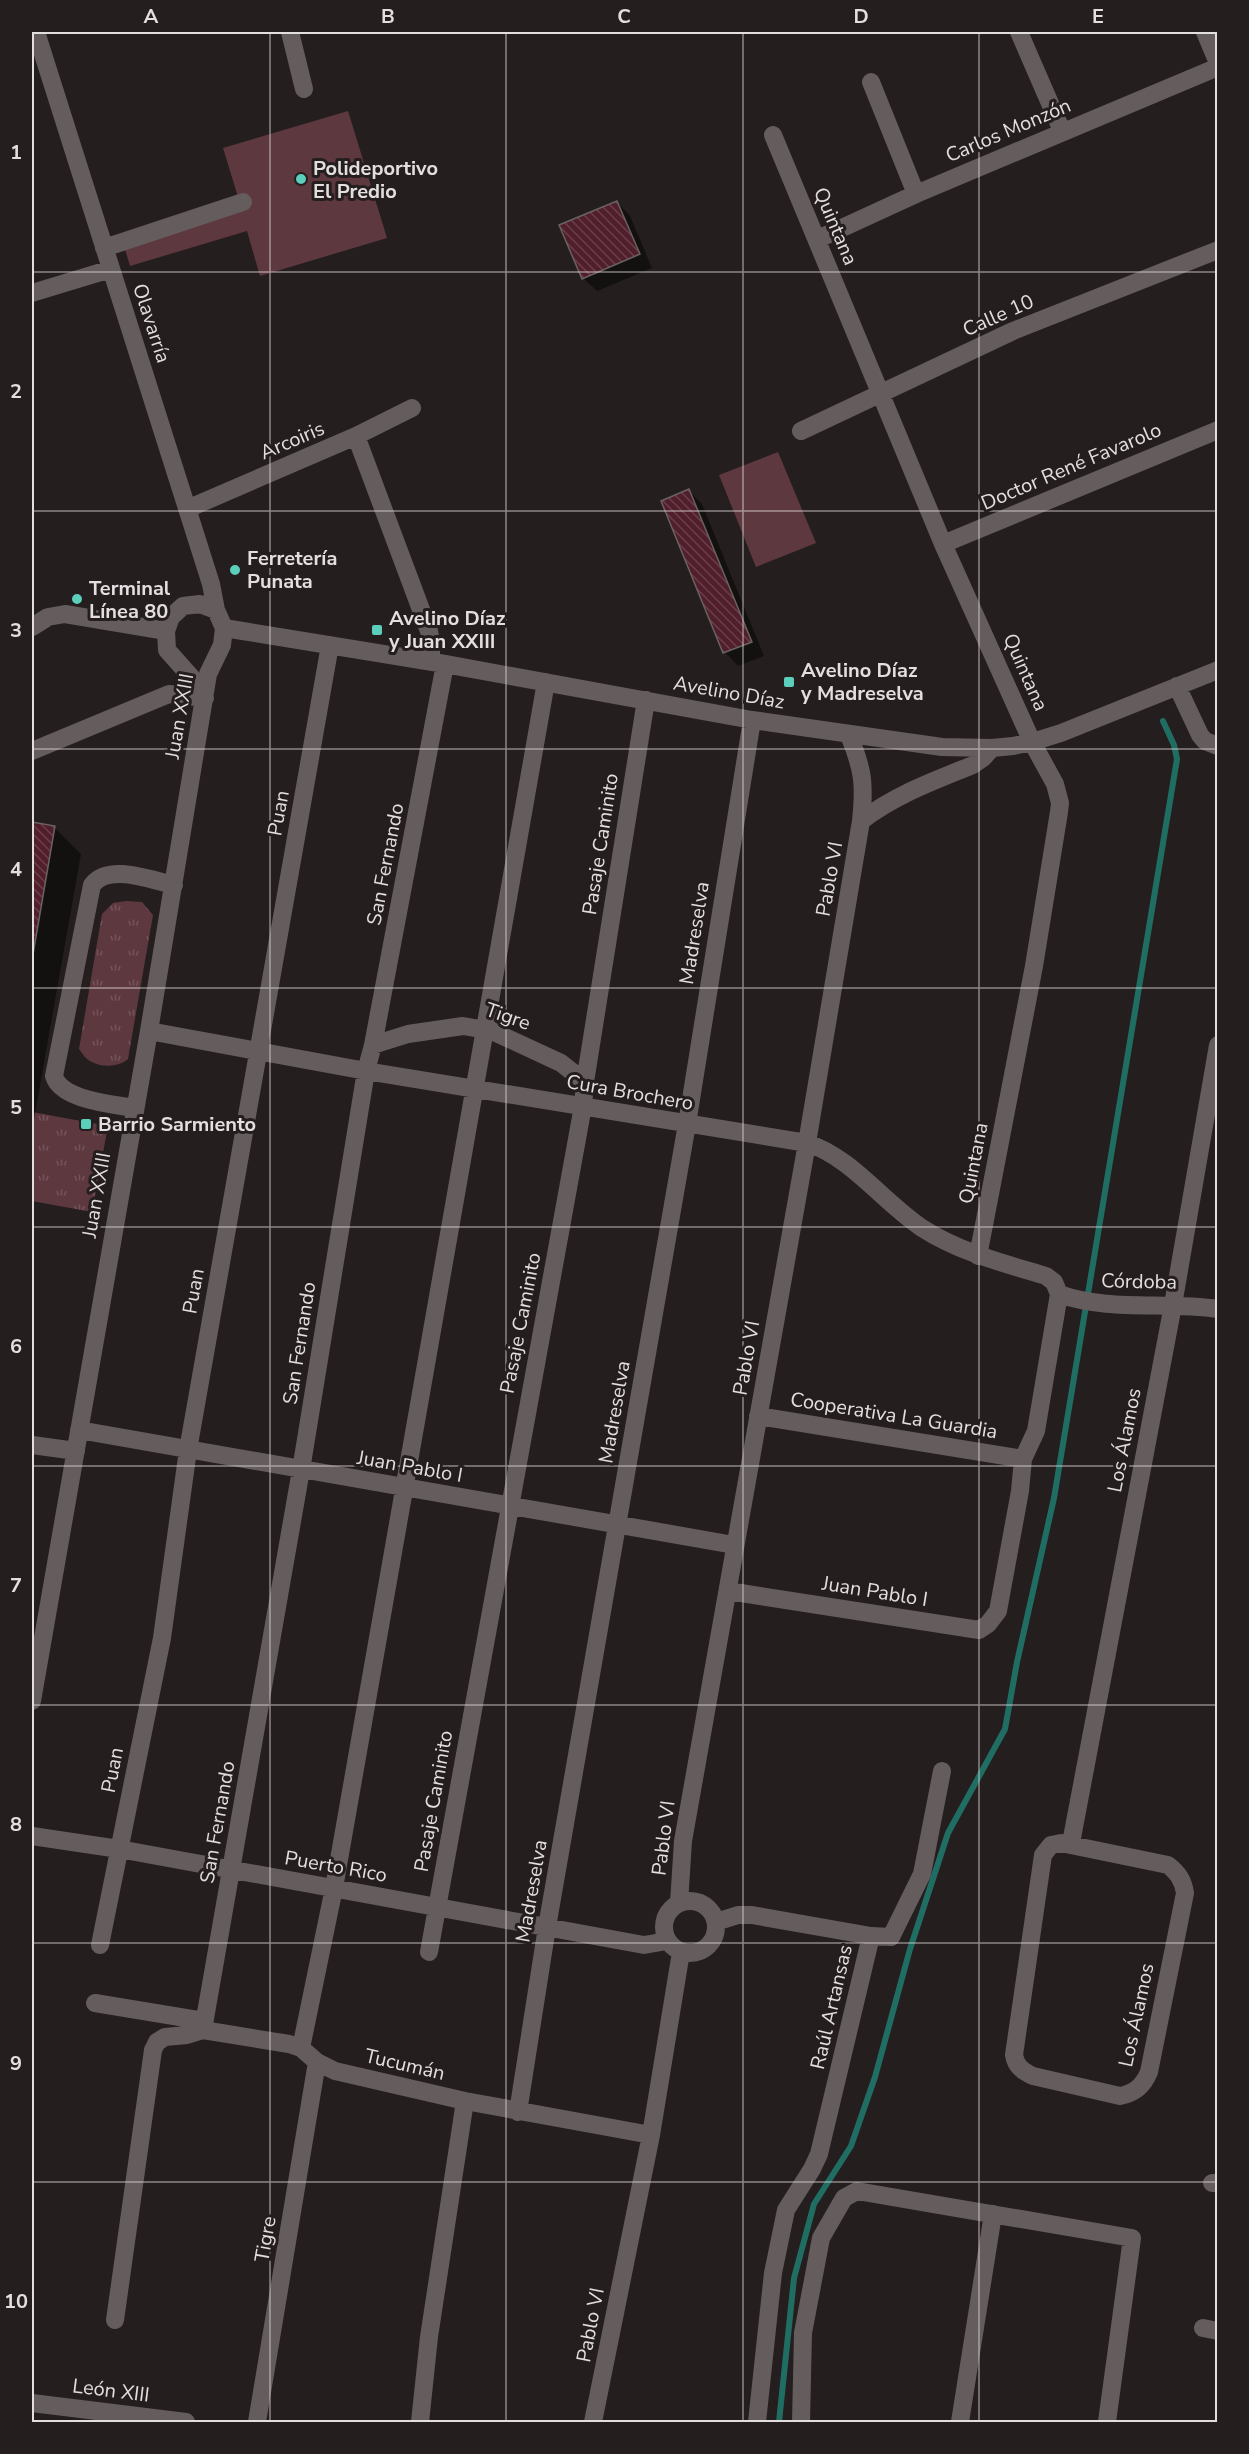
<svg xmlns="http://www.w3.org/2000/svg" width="1249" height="2454" viewBox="0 0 1249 2454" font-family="'Nunito Sans',sans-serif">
	<defs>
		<pattern id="park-tufts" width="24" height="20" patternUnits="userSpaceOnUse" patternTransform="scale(1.5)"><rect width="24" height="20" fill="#5d383f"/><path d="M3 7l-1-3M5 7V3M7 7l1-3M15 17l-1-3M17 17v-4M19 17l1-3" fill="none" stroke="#74545a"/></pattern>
		<pattern id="building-back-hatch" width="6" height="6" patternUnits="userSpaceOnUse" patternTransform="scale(1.5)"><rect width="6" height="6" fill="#511f2b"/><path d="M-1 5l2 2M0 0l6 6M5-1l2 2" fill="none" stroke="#6a3f49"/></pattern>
	</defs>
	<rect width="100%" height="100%" fill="#251e1f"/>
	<path fill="#5d383f" d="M348 111 387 238 260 276 247 231 130 266 124 246 242 210 223 148Z
		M778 452 816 543 756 567 719 475Z"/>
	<path fill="url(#park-tufts)" d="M126 901 142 902 153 915 128 1059C119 1067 101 1068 90 1061 86 1059 82 1053 79 1049L102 914 113 903Z
		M32 1112 108 1126 92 1212 32 1201Z"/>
	<path fill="#0007" d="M617 202 630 216 652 268 597 291 583 278Z
		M689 491 702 504 764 656 738 666 725 652 663 502Z
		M32 823 54 827 81 854 33 1125H32Z"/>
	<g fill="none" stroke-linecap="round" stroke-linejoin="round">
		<path stroke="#206e63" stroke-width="6" d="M779 2422 794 2278 814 2204 851 2146 875 2077 910 1949 948 1833 1005 1729 1017 1662 1054 1498 1177 759 1174 745 1163 721"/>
	</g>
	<path fill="url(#building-back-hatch)" stroke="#696162" stroke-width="1.5" d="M617 201 640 254 582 279 559 225Z
		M689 489 752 642 723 653 661 501Z
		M32 822 55 826 32 960Z"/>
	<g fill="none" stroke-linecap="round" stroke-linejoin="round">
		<path stroke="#645c5d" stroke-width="18" d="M36 32 211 584 216 610 224 628
			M290 32 304 89
			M1019 32 1062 131
			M1205 32 1218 63
			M871 82 916 194
			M773 135 943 544 1032 742 1055 784 1060 803 1059 812 1034 966 978 1256
			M818 239 916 194 1218 67
			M104 248 243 202
			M32 293 111 269
			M801 431 1013 331 1218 250
			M356 436 429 631 431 642V662
			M187 509 356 436 412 408
			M943 544 1218 430
			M32 627 48 617 65 614 166 631
			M224 628 445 664 752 720 942 747 992 748 1013 746 1032 742 1061 733 1218 670
			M1177 686 1200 735 1205 741 1218 746
			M205 698 192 678 167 650 166 631 171 617 183 606 200 604 216 610
			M849 735C863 770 865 783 861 821
			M32 751 169 694 205 698
			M149 1031 366 1071 807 1143C851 1157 883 1202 922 1228 959 1252 1003 1263 1046 1276L1054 1282 1059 1294
			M373 1045 408 1034 463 1026 492 1031 561 1063 585 1082
			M134 1108C112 1104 61 1100 54 1076L92 885C109 863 150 880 174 885
			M1059 1294C1110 1312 1165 1301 1218 1309
			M758 1416 1023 1459
			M79 1430 734 1545
			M32 1445 76 1451
			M728 1591 979 1630 988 1624 998 1611 1020 1491 1023 1459 1036 1431 1059 1294
			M32 1701 149 1031 208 674 222 645 224 628
			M32 1836 119 1849 644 1945 667 1941
			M1061 1843 1168 1865C1178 1873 1183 1880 1185 1893L1149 2072C1143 2086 1135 2093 1120 2096L1033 2076C1023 2071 1016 2067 1014 2055L1043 1855 1051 1845Z
			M1071 1843 1173 1305 1218 1045
			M664 1927a26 26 0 1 1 52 0a26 26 0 1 1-52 0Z
			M679 1903 683 1841 807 1143 861 821C895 795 933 781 973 765L983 758 992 748
			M716 1922 738 1915H752L871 1936 891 1937 922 1874 942 1771
			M100 1945 162 1638 188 1450 330 645
			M429 1952 583 1106 585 1082 646 700
			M95 2003 204 2021
			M203 2030 301 1470 366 1071 373 1045 445 664
			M301 2048 334 1888 546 682
			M518 2112 547 1927 687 1124 752 720
			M1212 2183H1218
			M115 2320 153 2050 157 2042 165 2037 187 2035 203 2030 289 2044 301 2048 317 2062 335 2071 465 2101 651 2135
			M1203 2328 1218 2331
			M32 2403 186 2422
			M257 2422 317 2062
			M420 2422 429 2337 465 2101
			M593 2422 651 2135 681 1952
			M757 2422 773 2273 786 2210 812 2169 819 2154 871 1936
			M801 2422 803 2333 821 2238 844 2198 857 2191 1132 2238 1107 2422
			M960 2422 993 2214"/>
	</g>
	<path fill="none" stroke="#e3dedf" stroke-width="1.5" stroke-opacity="0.55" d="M270 32V2422M506 32V2422M743 32V2422M979 32V2422M32 272H1218M32 511H1218M32 749H1218M32 988H1218M32 1227H1218M32 1466H1218M32 1705H1218M32 1943H1218M32 2182H1218"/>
	<g fill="#5bcebc" stroke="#251e1f" stroke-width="2">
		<circle cx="301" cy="179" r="6"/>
		<circle cx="235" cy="570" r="6"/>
		<circle cx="77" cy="599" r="6"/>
		<rect x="371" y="624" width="12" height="12" rx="3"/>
		<rect x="783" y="676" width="12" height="12" rx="3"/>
		<rect x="80" y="1118" width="12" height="12" rx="3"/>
	</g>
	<g text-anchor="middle" stroke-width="6" stroke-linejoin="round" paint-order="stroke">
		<g font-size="20" fill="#e3dedf" stroke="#251e1f">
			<text transform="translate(1008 130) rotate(-23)" y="7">Carlos Monzón</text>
			<text transform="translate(836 226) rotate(67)" y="7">Quintana</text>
			<text transform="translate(998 315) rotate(-24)" y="7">Calle 10</text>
			<text transform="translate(152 323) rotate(72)" y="7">Olavarría</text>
			<text transform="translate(292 440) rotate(-23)" y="7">Arcoiris</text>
			<text transform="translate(1071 466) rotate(-23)" y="7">Doctor René Favarolo</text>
			<text transform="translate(1026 672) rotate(66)" y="7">Quintana</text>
			<text transform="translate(729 692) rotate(10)" y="7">Avelino Díaz</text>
			<text transform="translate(179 716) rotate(-80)" y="7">Juan XXIII</text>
			<text transform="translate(278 813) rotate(-80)" y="7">Puan</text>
			<text transform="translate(600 844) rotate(-81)" y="7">Pasaje Caminito</text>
			<text transform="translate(385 864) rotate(-79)" y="7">San Fernando</text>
			<text transform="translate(829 879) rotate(-80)" y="7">Pablo VI</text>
			<text transform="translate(694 933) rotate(-81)" y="7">Madreselva</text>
			<text transform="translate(508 1016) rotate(19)" y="7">Tigre</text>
			<text transform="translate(630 1092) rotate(10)" y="7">Cura Brochero</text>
			<text transform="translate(973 1163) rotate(-79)" y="7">Quintana</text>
			<text transform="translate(96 1195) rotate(-80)" y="7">Juan XXIII</text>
			<text transform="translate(1139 1281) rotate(1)" y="7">Córdoba</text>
			<text transform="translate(193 1291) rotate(-80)" y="7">Puan</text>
			<text transform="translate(520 1323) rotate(-79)" y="7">Pasaje Caminito</text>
			<text transform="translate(299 1343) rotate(-81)" y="7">San Fernando</text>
			<text transform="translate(746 1358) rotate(-80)" y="7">Pablo VI</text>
			<text transform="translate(614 1412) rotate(-80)" y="7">Madreselva</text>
			<text transform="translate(894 1415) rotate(9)" y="7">Cooperativa La Guardia</text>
			<text transform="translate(1124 1440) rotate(-79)" y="7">Los Álamos</text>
			<text transform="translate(410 1466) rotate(10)" y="7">Juan Pablo I</text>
			<text transform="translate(875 1591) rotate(9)" y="7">Juan Pablo I</text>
			<text transform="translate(112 1770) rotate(-79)" y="7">Puan</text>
			<text transform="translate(433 1801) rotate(-80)" y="7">Pasaje Caminito</text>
			<text transform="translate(217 1822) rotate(-80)" y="7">San Fernando</text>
			<text transform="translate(663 1838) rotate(-83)" y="7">Pablo VI</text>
			<text transform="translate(336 1866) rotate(10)" y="7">Puerto Rico</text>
			<text transform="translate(531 1891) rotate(-80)" y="7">Madreselva</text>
			<text transform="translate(831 2007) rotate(-77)" y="7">Raúl Artansas</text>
			<text transform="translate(1136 2015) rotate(-78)" y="7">Los Álamos</text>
			<text transform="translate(405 2064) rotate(13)" y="7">Tucumán</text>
			<text transform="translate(265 2239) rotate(-80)" y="7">Tigre</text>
			<text transform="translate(590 2325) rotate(-79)" y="7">Pablo VI</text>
			<text transform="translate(111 2390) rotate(7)" y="7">León XIII</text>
		</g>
		<g font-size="20" font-weight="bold" fill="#e3dedf" stroke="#251e1f" text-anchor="start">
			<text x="313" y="175">Polideportivo<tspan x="313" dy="23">El Predio</tspan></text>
			<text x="247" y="565">Ferretería<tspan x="247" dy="23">Punata</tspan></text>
			<text x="89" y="595">Terminal<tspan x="89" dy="23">Línea 80</tspan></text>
			<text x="389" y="625">Avelino Díaz<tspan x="389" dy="23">y Juan XXIII</tspan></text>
			<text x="801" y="677">Avelino Díaz<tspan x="801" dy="23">y Madreselva</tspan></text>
			<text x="98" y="1131">Barrio Sarmiento</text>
		</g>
	</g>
	<rect width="1249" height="2454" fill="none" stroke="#251e1f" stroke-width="66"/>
	<rect x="33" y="33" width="1183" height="2388" fill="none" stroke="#e3dedf" stroke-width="2"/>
	<g font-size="20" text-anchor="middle" font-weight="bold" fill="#e3dedf">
		<text x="151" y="23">A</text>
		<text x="388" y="23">B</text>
		<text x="624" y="23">C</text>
		<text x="861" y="23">D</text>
		<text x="1098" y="23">E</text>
		<text x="16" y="159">1</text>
		<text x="16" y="398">2</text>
		<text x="16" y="637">3</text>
		<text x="16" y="876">4</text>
		<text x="16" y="1114">5</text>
		<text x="16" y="1353">6</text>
		<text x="16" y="1592">7</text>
		<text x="16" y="1831">8</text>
		<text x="16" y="2070">9</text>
		<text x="16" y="2308">10</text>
	</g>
</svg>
